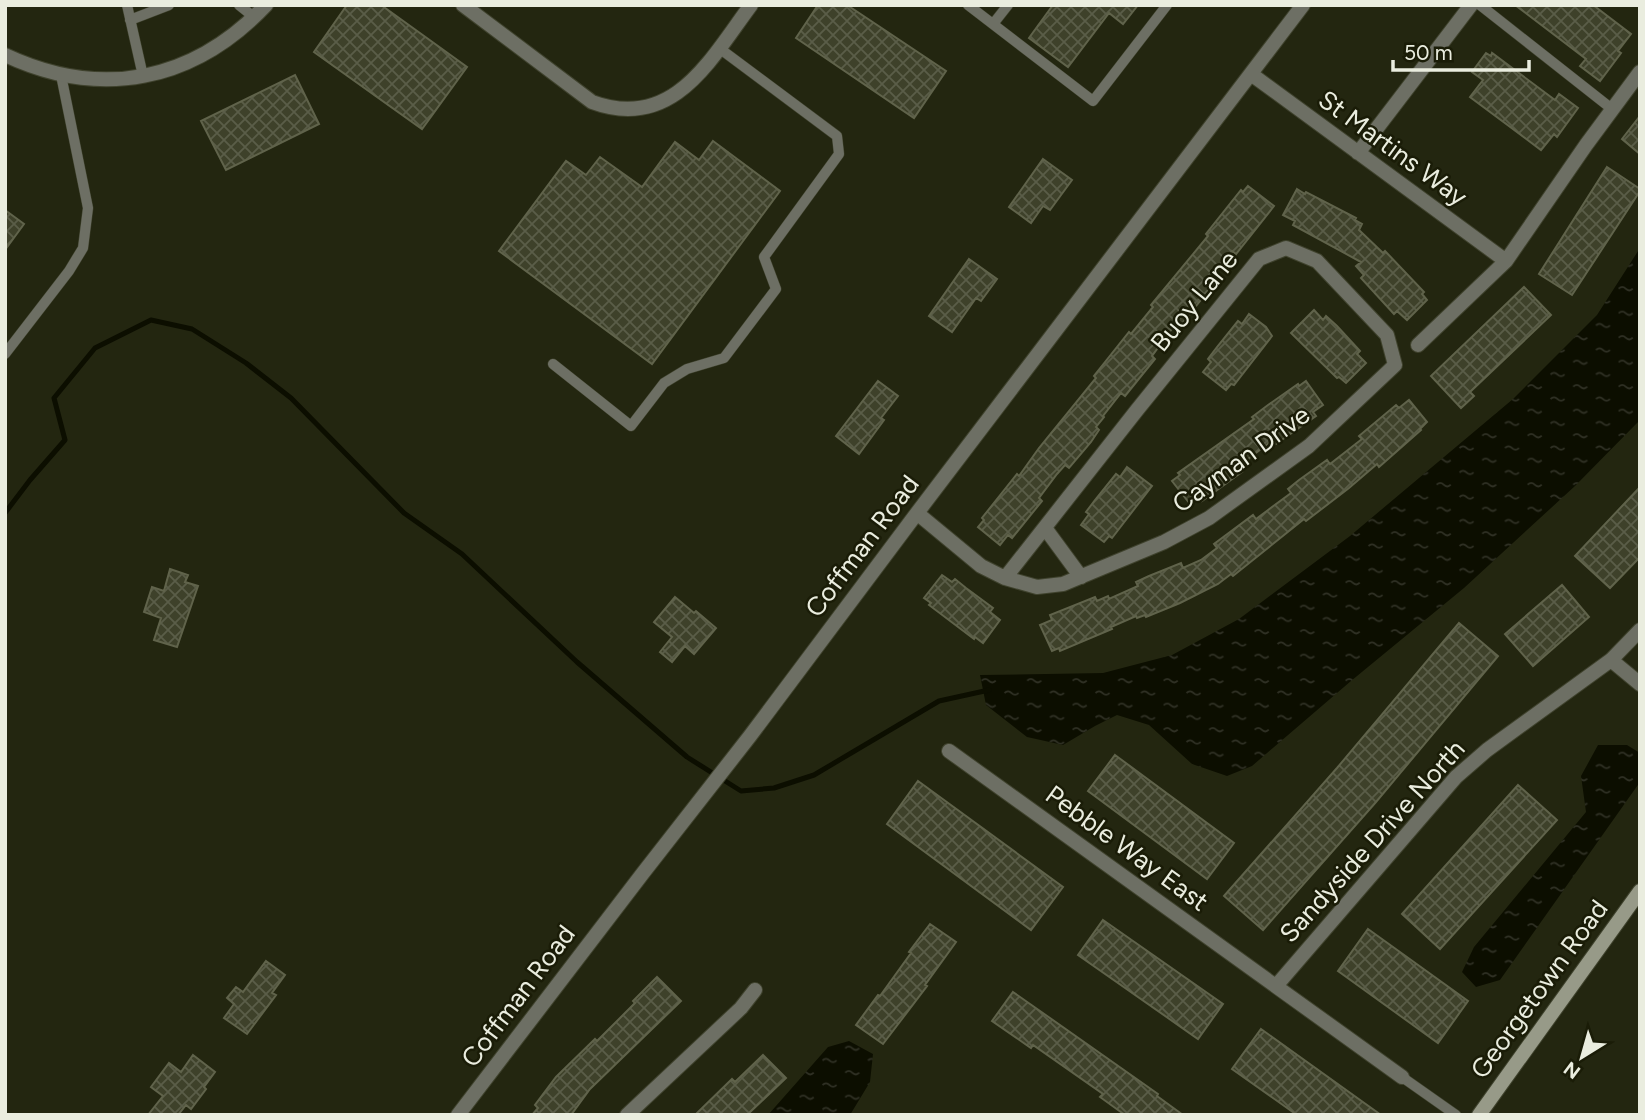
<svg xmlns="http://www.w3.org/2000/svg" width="1645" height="1120" viewBox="0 0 1645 1120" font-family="Figtree,sans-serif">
	<defs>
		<pattern id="water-ripples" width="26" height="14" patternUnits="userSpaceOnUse" patternTransform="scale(1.75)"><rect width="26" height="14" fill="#0c0e00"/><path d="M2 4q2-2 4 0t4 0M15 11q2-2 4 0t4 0" fill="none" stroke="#303125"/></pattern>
		<pattern id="building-cross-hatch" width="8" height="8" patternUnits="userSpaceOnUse" patternTransform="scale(1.75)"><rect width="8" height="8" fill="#3e412a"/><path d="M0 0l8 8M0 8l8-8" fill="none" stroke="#5a5d48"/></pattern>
	</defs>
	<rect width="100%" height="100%" fill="#232610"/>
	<path fill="url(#water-ripples)" d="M1640 248V420L1575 486 1464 588 1351 681 1252 766 1227 776 1192 764 1149 725 1117 715 1095 726 1063 745 1027 737 986 705 980 675 1103 673 1172 655 1239 619 1350 536 1513 399 1597 315Z
		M1598 745H1627L1640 753V782L1500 980 1476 987 1462 972 1474 947 1586 812 1581 776Z
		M849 1041 873 1054 870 1082 850 1115H768L828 1047Z"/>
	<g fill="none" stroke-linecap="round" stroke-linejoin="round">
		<path stroke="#0c0e00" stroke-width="5" d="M5 513 30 480 65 440 54 398 95 348 151 320 192 329 246 363 291 398 404 513 462 554 577 662 687 757 741 791 774 788 814 775 939 701 989 690"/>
	</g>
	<path fill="url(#building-cross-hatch)" stroke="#60634b" stroke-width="2" d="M347 5H381L467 67 422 129 314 52Z
		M818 5H847L946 71 914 118 796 38Z
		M1053 5H1138L1123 24 1109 13 1068 67 1029 38Z
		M1515 5H1593L1631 34 1618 51 1621 53 1600 81 1580 66 1586 59Z
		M1486 53 1491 56 1492 53 1555 100 1559 94 1578 108 1557 137 1554 134 1541 150 1470 97 1483 80 1472 72Z
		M295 75 319 124 226 170 201 121Z
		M1640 116V154L1622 139Z
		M713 141 780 191 652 364 499 251 566 161 586 175 600 157 642 187 675 142 699 160Z
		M1043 159 1072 180 1050 210 1043 206 1031 223 1009 207Z
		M1607 167 1640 189V191L1572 295 1539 274Z
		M1248 186 1274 206 1236 254 1232 251 1215 274H1216L1208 285 1211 287 1181 325 1177 322 1152 356 1155 359 1146 370 1125 396 1121 393 1103 416 1104 417 1096 427 1099 430 1091 442 1069 468 1065 465 1057 474 1039 498 1042 501 1012 538 1008 535 1000 545 978 527 984 520 982 518 1017 474 1019 476 1039 448 1096 378 1094 376 1129 332 1131 334 1153 307 1151 305 1208 236 1206 234 1241 190 1243 192Z
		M1297 189 1305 194 1306 192 1356 218 1355 220 1362 224 1359 230 1383 253 1385 251 1424 292 1422 294 1427 300 1407 320 1397 311 1394 314 1361 278 1364 275 1356 266 1361 262 1293 225 1295 221 1283 215Z
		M5 210 24 224 5 250Z
		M969 259 997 279 981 301 976 298 952 332 929 316Z
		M1524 287 1551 315 1470 392 1474 396 1461 408 1431 376Z
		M1314 310 1323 320 1326 316 1337 326 1360 351 1357 354 1366 363 1346 383 1339 377 1337 378 1291 333Z
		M1249 314 1266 327 1272 336 1234 385 1231 384 1226 390 1203 372 1211 362 1208 359 1217 347 1238 321 1242 324Z
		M878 381 898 396 881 418 884 420 859 454 836 436Z
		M1306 381 1323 405 1313 412 1316 416 1276 444 1273 440 1248 459 1249 461 1239 469 1242 472 1202 501 1200 497 1190 504 1172 481 1180 475 1178 473 1254 419 1252 417 1268 405 1298 384 1299 386Z
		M1409 400 1427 422 1420 429 1421 430 1379 467 1377 464 1349 488 1306 521 1304 519 1233 576 1231 574 1218 584 1180 603 1146 617 1145 615 1137 618 1136 616 1111 627 1112 629 1060 651 1059 648 1052 651 1040 625 1052 620 1050 615 1095 597 1097 601 1108 596 1109 599 1138 586 1136 582 1149 576 1181 563 1183 568 1201 560 1217 548 1214 544 1253 515 1256 519 1291 493 1288 489 1299 480 1327 460 1330 464 1362 439 1359 436 1396 405 1399 408Z
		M1127 467 1152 486 1112 538 1109 536 1104 542 1081 525 1089 514 1086 512 1095 500 1116 474 1120 477Z
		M1640 487V557L1610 588 1575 556Z
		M170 569 188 575 185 582 198 586 177 647 154 640 161 618 144 612 152 587 164 591Z
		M942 575 952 582 955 579 966 588 993 608 990 612 1000 620 983 643 975 637 974 639 929 605 931 603 924 598Z
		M1562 585 1589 617 1533 666 1505 634Z
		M675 597 694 613 696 611 716 628 694 654 685 646 672 662 660 652 672 637 654 622Z
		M1459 623 1498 656 1376 802 1263 930 1224 896 1337 768Z
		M1115 755 1234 843 1207 879 1088 791Z
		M918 781 1063 887 1031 930 887 824Z
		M1518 785 1557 820 1440 949 1402 914Z
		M1103 920 1223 1004 1198 1039 1078 955Z
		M930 924 956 942 925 985 927 986 883 1044 856 1025 878 995 880 996 911 953 909 952Z
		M1368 929 1468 1001 1438 1043 1338 971Z
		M266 961 285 975 272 993 276 995 247 1034 224 1018 234 1004 227 998 236 987 243 992Z
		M657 977 681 1001 590 1089 571 1115H532L538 1108 535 1105 556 1077 595 1039 597 1041 635 1003 633 1001Z
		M1013 992 1158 1094 1157 1096 1183 1115H1125L1100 1097 1103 1094 1033 1045 1031 1048 992 1021Z
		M1261 1029 1381 1115H1297L1232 1069Z
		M193 1055 215 1072 204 1087 206 1089 191 1109 186 1105 178 1115H148L163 1096 151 1087 169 1063 181 1072Z
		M763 1055 786 1078 747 1115H695L732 1079 735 1082Z"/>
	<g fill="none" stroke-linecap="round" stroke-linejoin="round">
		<defs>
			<path id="lane" d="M127 5 143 76
				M239 5 254 17
				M968 5 1093 101 1167 5
				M1480 5 1612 109
				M130 20 169 5
				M993 24 1008 5
				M5 354 69 271 83 248 88 208 61 75
				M553 364 631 426 664 383 687 369 724 358 776 289 764 257 839 154 837 136 719 48
				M1402 1077 1456 1115"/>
			<path id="street" d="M463 5 592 102C673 132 710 60 751 5
				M5 55C101 100 193 82 266 5
				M1251 74 1506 261
				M1358 153 1471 5
				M1418 345 1506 261 1586 145 1640 72
				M917 513 981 566 1005 578 1037 587 1063 584 1164 542 1209 518 1309 446 1395 365 1387 335 1317 261 1286 248 1259 259 1137 410 1005 578
				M1045 528 1081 577
				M1611 660 1640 684
				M949 751 1402 1077
				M1276 986 1456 777 1487 750 1611 660 1640 630
				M458 1115 643 873 750 736 917 513 1303 5
				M627 1115 741 1008 755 990"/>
			<path id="secondary" d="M1479 1115 1640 891"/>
		</defs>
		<use href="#lane" stroke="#3f422d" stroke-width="11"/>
		<use href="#street" stroke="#3f422d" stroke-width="16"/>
		<use href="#secondary" stroke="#3f422d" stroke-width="16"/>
		<use href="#lane" stroke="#6d6f64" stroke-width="10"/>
		<use href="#street" stroke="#6d6f64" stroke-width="14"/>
		<use href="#secondary" stroke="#979a88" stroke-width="14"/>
	</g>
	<g text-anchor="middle" stroke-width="5" stroke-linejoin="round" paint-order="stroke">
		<g font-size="26" fill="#eaeddf" stroke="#1a1c07">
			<text transform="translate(1393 148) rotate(36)" y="9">St Martins Way</text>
			<text transform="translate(1194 301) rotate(-51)" y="9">Buoy Lane</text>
			<text transform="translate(1241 459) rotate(-36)" y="9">Cayman Drive</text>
			<text transform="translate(862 546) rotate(-53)" y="9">Coffman Road</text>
			<text transform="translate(1372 841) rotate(-48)" y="9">Sandyside Drive North</text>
			<text transform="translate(1127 848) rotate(36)" y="9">Pebble Way East</text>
			<text transform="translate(1539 989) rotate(-54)" y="9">Georgetown Road</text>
			<text transform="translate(518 996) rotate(-53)" y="9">Coffman Road</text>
		</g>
	</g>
	<rect width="1645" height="1120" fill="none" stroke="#eaeddf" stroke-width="14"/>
	<g transform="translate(1582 1057) rotate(217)" stroke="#1a1c07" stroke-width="5" paint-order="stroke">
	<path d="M0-5L12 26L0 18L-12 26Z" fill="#eaeddf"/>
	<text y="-10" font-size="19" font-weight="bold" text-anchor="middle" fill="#eaeddf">N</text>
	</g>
	<path d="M1393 60v10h136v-10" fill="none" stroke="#eaeddf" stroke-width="3.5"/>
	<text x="1404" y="60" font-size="21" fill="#eaeddf" stroke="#1a1c07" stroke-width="5" paint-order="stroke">50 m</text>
</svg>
